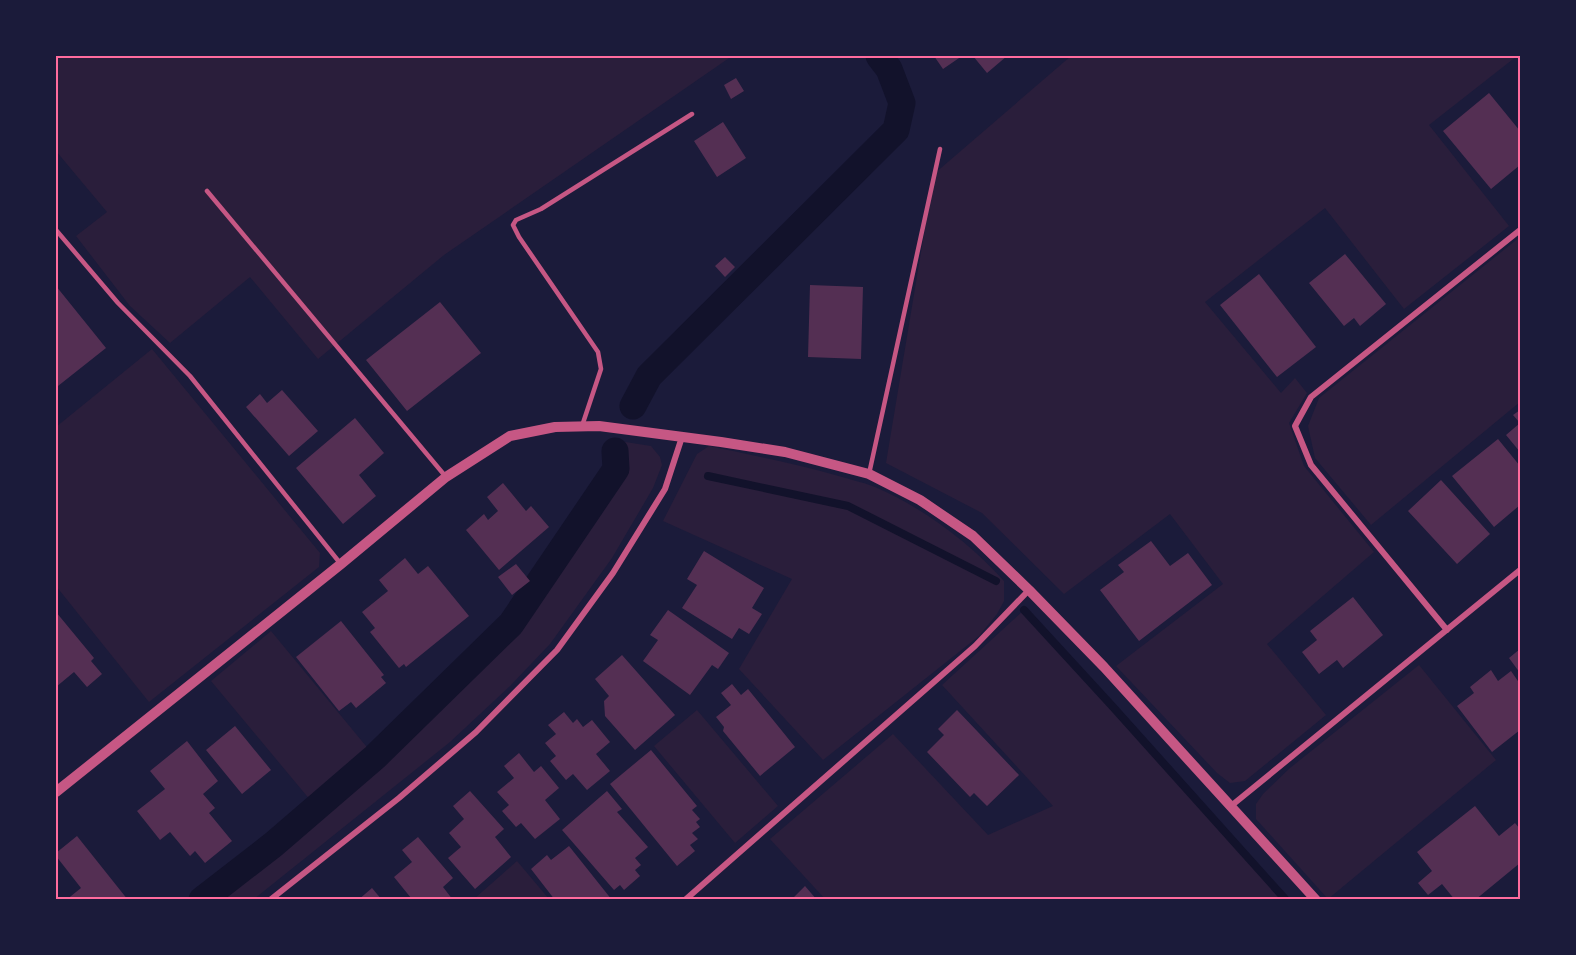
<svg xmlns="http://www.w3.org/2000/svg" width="1576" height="955" viewBox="0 0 1576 955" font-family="'Alegreya Sans',sans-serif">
	<rect width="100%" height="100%" fill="#1b1b3a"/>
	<path fill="#2a1e3b" d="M56 56H732L444 255 318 359 250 277 170 343 130 306 76 236 107 212 56 151Z
		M1071 56H1517L1429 125 1509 226 1404 309 1325 208 1205 302 1281 393 1295 378 1307 393 1289 423 1304 466 1374 552 1267 644 1326 715 1245 781 1230 783 1217 773 1116 666 1223 584 1170 514 1064 594 982 513 886 463 934 174Z
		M1520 237V402L1371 525 1315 458 1308 426 1319 398Z
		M152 349 320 553 319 567 149 702 56 586V427Z
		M619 441 651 446 660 457 662 465 653 488 612 558 550 644 510 686 450 742 254 899H202L274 844 316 807 211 681 271 631 375 757 511 624 616 469 615 451Z
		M709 446C751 455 793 463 835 475 848 479 862 482 875 487 922 507 970 543 1004 581V601L997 614 979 636 823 760 739 669 792 579 663 521 697 454Z
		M1024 610 1113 707 1286 899H825L770 839 893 734 988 835 1053 806 942 685Z
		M1419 665 1496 760 1328 899 1256 819V804L1263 794 1290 768Z
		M697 710 778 806 735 843 654 746Z
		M517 861 549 899H474Z"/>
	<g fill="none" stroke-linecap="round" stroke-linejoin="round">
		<path stroke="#12122b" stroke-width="8" d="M708 476 848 506 996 581
			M1024 610 1113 707 1286 900"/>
		<path stroke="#12122b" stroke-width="27" d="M633 406 649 376 896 130 902 103 889 69 879 56
			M202 900 274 844 375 757 511 624 616 469 615 451"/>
	</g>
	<path fill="#542f53" d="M934 56H962L943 69Z
		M973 56H1007L987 73Z
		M736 78 744 91 731 99 724 85Z
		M1489 93 1520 131V165L1491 189 1443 131Z
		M723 122 746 158 717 177 694 141Z
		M1345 254 1386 304 1360 326 1354 318 1344 326 1309 283Z
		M725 257 735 267 725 277 715 266Z
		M1259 274 1316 347 1277 377 1220 305Z
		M810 285 863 287 861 359 808 357Z
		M56 286 106 348 58 386 56 384Z
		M440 302 481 353 407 411 366 360Z
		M282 390 318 431 289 456 246 407 260 394 267 403Z
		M1520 410V452L1506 435 1520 423 1513 415Z
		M355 418 384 453 359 475 376 496 343 524 296 468Z
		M1498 439 1520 466V505L1494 527 1452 476Z
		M1441 480 1490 534 1457 564 1408 511Z
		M503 483 526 511 531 506 549 527 499 570 466 530 484 514 488 520 498 511 487 497Z
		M1151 541 1170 566 1188 553 1212 585 1139 641 1100 590 1124 572 1118 565Z
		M704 551 764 588 752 608 762 614 749 634 739 628 732 639 682 608 697 585 687 579Z
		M405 558 418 574 428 566 469 616 406 667 404 664 399 668 370 632 375 628 362 612 388 591 379 580Z
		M516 564 530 581 512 595 498 577Z
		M1353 597 1383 635 1343 668 1337 660 1319 674 1302 652 1317 640 1310 631Z
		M668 610 729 653 718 669 712 665 690 695 643 661 658 640 650 635Z
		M56 612 94 658 91 661 102 674 87 687 74 672 56 687Z
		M341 621 384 675 381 677 386 683 356 708 351 702 339 711 296 657Z
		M1520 649V673L1509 658Z
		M622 655 675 715 635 750 605 716 604 701 609 696 595 679Z
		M1491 670 1498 681 1511 671 1520 684V730L1492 752 1457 706 1474 693 1470 687Z
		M732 684 741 695 748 689 795 747 760 776 723 731 724 727 716 717 731 705 721 693Z
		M957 710 1019 775 987 806 974 793 970 797 927 752 944 735 938 729Z
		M564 712 573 723 577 719 583 727 592 720 610 742 596 754 610 771 587 790 573 774 566 780 550 761 556 756 545 743 556 734 548 725Z
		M235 726 271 770 242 794 206 750Z
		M187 741 218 781 203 794 215 808 209 813 232 841 205 863 195 851 190 856 170 832 160 840 137 811 165 789 150 771Z
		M651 750 697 806 692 810 700 819 696 822 700 827 692 833 698 839 690 845 695 851 677 866 610 784Z
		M519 753 534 772 541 766 559 788 545 800 560 819 535 839 521 823 516 827 502 811 509 805 497 792 514 778 504 766Z
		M470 791 504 829 495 837 511 857 475 889 448 858 461 847 449 833 464 819 453 806Z
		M607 791 622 809 617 812 648 847 635 858 641 865 635 870 640 876 624 890 620 885 614 890 562 830Z
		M1475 806 1499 836 1515 823 1520 829V863L1475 900H1455L1442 884 1428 895 1418 883 1432 871 1417 852Z
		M77 836 128 900H66L81 888 56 856V853Z
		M418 837 453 878 443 887 453 900H410L411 898 394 877 412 862 402 850Z
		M569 846 612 900H555L531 869 547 855 551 860Z
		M805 886 817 900H791Z
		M372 888 382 900H358Z"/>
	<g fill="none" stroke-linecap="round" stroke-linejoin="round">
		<path stroke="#c65784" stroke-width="4.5" d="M207 191 446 477
			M56 230 118 303 190 376 340 563
			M582 426 601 369 598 352 519 237 513 225 516 220 541 209 692 114
			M869 474 940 149"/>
		<path stroke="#c65784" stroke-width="6" d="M1447 630 1311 465 1295 426 1311 397 1520 230
			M1231 806 1520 570
			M270 900 399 798 476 732 557 650 613 573 665 489 682 437
			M685 900 975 646 1029 590"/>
		<path stroke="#c65784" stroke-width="10" d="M56 792 341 564 446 477 510 436 555 427 599 426 721 442 785 452 869 474 920 500 973 536 1029 590 1104 667 1316 900"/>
	</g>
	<rect width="1576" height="955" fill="none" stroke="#1b1b3a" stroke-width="114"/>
	<rect x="57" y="57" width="1462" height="841" fill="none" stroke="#ff6b9d" stroke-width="2"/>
</svg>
